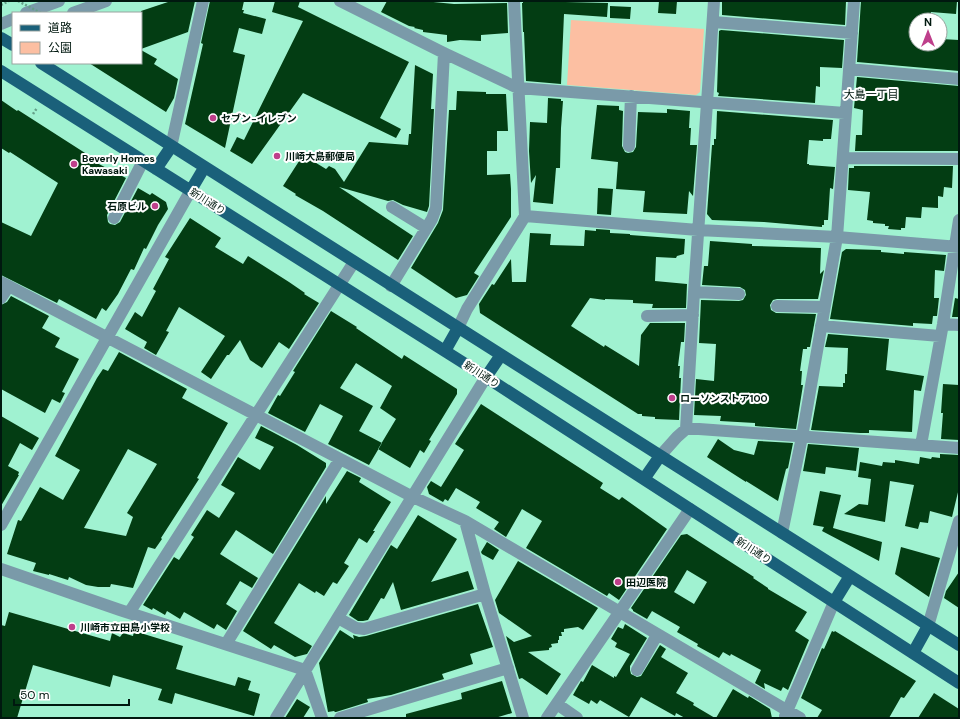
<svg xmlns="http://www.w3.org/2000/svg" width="960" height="719" viewBox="0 0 960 719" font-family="'DM Sans','Noto Sans JP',sans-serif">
	<rect width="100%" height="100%" fill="#a0f2d1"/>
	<path fill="#fcbfa2" d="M571 20 704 29 700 92 696 95 567 85Z"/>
	<path fill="#033d13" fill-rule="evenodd" d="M171 1H195L188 32 141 49V11Z
		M210 1H244L242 10H244L243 13 266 19 262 34 239 28 233 52 245 55 225 148 185 124 203 44 201 43Z
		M275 1H300L298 7 409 62 380 118 401 129 396 138 303 93 252 164 230 151 237 137 244 140 303 21 272 12Z
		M387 1H423L454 4 507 3 508 33 481 35V41L460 40 447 42V35L423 32V30L414 28 415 27 409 26 381 12Z
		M523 1 608 3 607 17 564 14 561 84 526 81 524 32H523L522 3H523Z
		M659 1H677L676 14 658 13Z
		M722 1H846L845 25 722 15Z
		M861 1H957L956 14 931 12 930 20H916V44H940L941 39 959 40 958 59H959V71L857 62Z
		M610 6 631 7 630 19 610 18Z
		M721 30 844 40 842 68 820 67V87L816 86 815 103 718 96 719 93 717 92 719 31Z
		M141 50 157 59 154 64 178 79 174 98 166 112 89 63H141Z
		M415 65 433 74 431 109H434L429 206 427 212 403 205 393 200 388 201 339 187 413 236 398 260 323 211 295 195 296 194 283 186 303 155 326 169 329 166 335 169 344 182 369 142 408 145 409 134H411Z
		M857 77 959 86V144L958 151H855L856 135H862L863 110 854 108Z
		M457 91 486 92V94H506L508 131H497V151H487V175L510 174 511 189V217L474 273 479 276 467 295 456 298 411 268 438 223 443 210 449 110H456Z
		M548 98 561 99V101H563L561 128 560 168H556L553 204 533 202 536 175 531 183 529 151 530 122 547 123Z
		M1 100 17 111 18 110 96 160 95 162 126 178 107 215 108 222 110 224 115 225 120 222 138 188 150 195 152 193 166 202 168 209 158 225 146 249 144 248 134 270 131 269 118 294 106 311 102 308 96 319 59 299 57 303 1 275V222L31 236 58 183 10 152 9 153 1 148Z
		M597 105 619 106V110L623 111 622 146 625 152 628 153 633 152 636 147 638 112 667 113V109L690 111 689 128H691L690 145H697L693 196 689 191 687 214 643 212 645 191 616 189 618 162 591 159Z
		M717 111 833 120 831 139H823V141L809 140 807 164H809V165L835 167 833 189 830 188 828 220H824V225H822V227L764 222 712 220 707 214 712 145H714V139H716Z
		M854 166H953L952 188 944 187 943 197 938 196V208L922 207 921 218 906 217 905 228H901V230L888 229 889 226H885V224L873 223V221L867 220 870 192 848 190 849 168H854Z
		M598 188 613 189 611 215 597 214Z
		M190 218 221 238 215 247 243 264 248 256 289 282 305 293 304 294 319 303 289 349 279 342 262 368 250 360 240 340 229 355H227L211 379 201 372 225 336 179 307 166 331 169 332 156 355 144 348 147 342 125 329 135 312 142 317 156 291 153 289 169 259 165 257Z
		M596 229 610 230V233L630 234V235L685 239 684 254 677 256 676 258 656 257 655 281 687 284 686 308H652L653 304 633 303V300L605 299V300L590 298 571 326 604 347 605 345 639 366 641 335 650 323H685L684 342H681L678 366H680L679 378H681L679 420 655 419V417L642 416V414H638L480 313 479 304 492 284 494 285 511 259 512 282H526L530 233 551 234 550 245 584 246 585 230 596 231Z
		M710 241 752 244V246L821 248 820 274 824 270 818 299H777L773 300 770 305 771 310 776 313 816 314 810 347H807V349H803L800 371H802L801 385H803L796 429 755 426V423L720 421 721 416 694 415 696 379 714 381 716 344 699 343 701 300 739 301 743 300 746 295 745 290 740 287 702 285 704 266H708Z
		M846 249 881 250V252L904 254V252L946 255 944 271 935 270 934 298H939L937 316H933L932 324 913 323V326L830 319 842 252Z
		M11 296 49 316 42 328 60 338 55 347 79 359 62 392 65 393 60 403 52 399 45 413 1 389V305L7 302Z
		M955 298 959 299V317H952Z
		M331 311 357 327 356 328 402 359 404 355 457 389V394L429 440 431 441 424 453 420 450 410 468 378 449 396 419 380 408 392 386 356 363 340 388 373 406 359 431 382 443 369 465 328 444 343 416 320 404 305 432 268 413 278 395 280 396 295 372 293 371Z
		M828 334 889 339 886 370 924 376 921 391 914 390 912 432 869 430V433H860L811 430 819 386 843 387V383H845V374H847L848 348 825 347Z
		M119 352 187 389 182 398 228 423 197 478 199 479 161 538 162 539 155 549 148 547 133 588 111 584 110 587H98L86 585 69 577 68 580 49 574V575L33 571 36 563 7 554 18 520 21 521 40 487 63 500 80 470 55 456 97 378 103 369 108 371ZM128 449 157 464 127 513 133 517 126 536 84 528Z
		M943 384 959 385V440L941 439 943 413H941Z
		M481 404 603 483 600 488 619 500 622 497 667 529 619 600 609 593 607 596 526 548 542 521 522 509 506 537 494 529 499 522 476 508 480 502 456 488 448 501 445 499 443 502 429 494 427 487 431 481 441 487 464 450 455 444Z
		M1 416 39 438 32 450 20 443 8 466 19 472 18 475H19L1 506Z
		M261 426 297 445 326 463V467L273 554 236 530 220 554 258 578 252 588 240 581 226 604 237 611 226 630 217 624 214 629 184 612 180 619 167 611 165 615 153 608 152 610 143 605 174 557 179 560 194 537 191 535 207 510 219 518 235 493 221 485 238 457 260 470 274 447 255 438Z
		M718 439 734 450 754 455 758 441 793 443 788 468 786 469 778 501 746 481V482L707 457Z
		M808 444 859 448 856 471 826 467 825 474 803 471Z
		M940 454 959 455V488L952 517 930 511 928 523 920 522 918 529 905 526 914 485 890 481 885 522 844 514 859 504 868 505 871 479 858 477 860 462 882 466 883 462 895 463V460L919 464 920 457 931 459 932 457 940 458Z
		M347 471 361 478 359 482 391 502 373 531H375L367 543 359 538 344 563 349 566 337 584 333 582 324 596 316 591 315 593 299 583 274 623 312 646 307 654 295 657 274 645 271 649 243 631 326 496V504Z
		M820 491 841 495 833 528 882 542 879 561 822 531 824 527 813 525Z
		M418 515 457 539 431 582 468 571 474 589 401 610 393 582 384 599 381 598 368 620 363 621H358L349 615 391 545 397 549Z
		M687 534 754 577 753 578 768 588V589L807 612 795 631 809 640 788 690 783 687 781 691 764 683 765 689 755 683 761 670 731 654 730 656 723 652 719 658 697 646 698 644 677 632 680 627 652 611 647 619 633 611V610L631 608 681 535ZM687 570 707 582 694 604 674 592Z
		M487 542 499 550 493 560 482 554 481 552Z
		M901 547 940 558 929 597 895 574Z
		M518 561 598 608 583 630 578 627 564 629V632H561L562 636H559V640H558V643L551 644 552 647 549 648V650L528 652 561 674 547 695 522 678 519 679 506 636 514 642 532 636 499 613 495 600Z
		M959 572V608L944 598 946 591Z
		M478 604 493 647 470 654 473 664 442 674 444 679 391 695 367 699 368 702 336 712H335L334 711 328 712 319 663 340 630 354 639 353 635 359 637 366 636Z
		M9 612 110 641 112 633 120 637 123 633 133 636 134 631 183 646 176 669 235 686 238 677 251 681 248 690 260 694 254 716 175 693 172 704 158 700 162 689 113 675 110 687 33 665 17 718H1V625L5 626Z
		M625 624 647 638 630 666V670L631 674 637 677 641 676 660 645 666 649 661 657 688 673 676 693 694 703 693 705 715 718H685L676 713 675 716 641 697 629 717 600 700 597 704 591 700 589 704 573 695 581 681 583 682 592 665 614 678V676L616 677 630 654 615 647 617 643 611 639 618 627 623 629Z
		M832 631 834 632 835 631 916 681 904 698 901 697 889 718H817L822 710 801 698 822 648 824 649Z
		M502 681 512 713 495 718H406V714L462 699 461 693Z
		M733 689 748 698 749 696 770 709 772 718H716Z
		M934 693 959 709V718H918Z
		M297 699 310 707 303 718H285Z"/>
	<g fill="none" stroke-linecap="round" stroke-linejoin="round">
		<path stroke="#64a088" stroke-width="2.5" stroke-dasharray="2 2" stroke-linecap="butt" d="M1 5 9 1
			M33 114 37 108"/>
		<path stroke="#7a9aa9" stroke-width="12" d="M340 1 444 53 518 88 845 113
			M26 13 59 1
			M73 13 106 1
			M713 22 852 33
			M1 24 13 19
			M849 69 959 79
			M629 146 631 96
			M171 147 203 1
			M843 158 959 159
			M392 207 426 228
			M525 216 698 230 837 237 959 247
			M114 218 143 161
			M1 282 413 497 465 521 800 718
			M391 286 432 219 436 208 444 53
			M694 292 739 294
			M1 298 9 286
			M777 306 824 307
			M647 316 693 315
			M943 324 959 325
			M821 326 940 336
			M458 328 467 309 525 216 514 1
			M686 429 694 292 714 1
			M921 445 943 324 959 220
			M660 456 677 437 686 429H699L959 448
			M465 521 485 594 523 718
			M1 525 191 190
			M782 533 802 437 837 237 854 1
			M1 569 120 610 305 670 322 718
			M129 613 354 262
			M338 618 356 628 364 629 485 594
			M928 626 959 521
			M226 644 340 459
			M637 670 657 635
			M557 704 577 718
			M785 716 834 602
			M276 718 486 377
			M340 718 508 668
			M547 718 690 509"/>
		<path stroke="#1a607a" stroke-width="12" d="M1 38 13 45
			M41 63 959 645
			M1 71 486 377 959 683
			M156 169 171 147
			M191 190 204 168
			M445 351 458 328
			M486 377 501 355
			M644 479 660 456
			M834 602 850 576
			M913 653 928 626"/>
		<path stroke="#64a088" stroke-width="2.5" stroke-dasharray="2 2" stroke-linecap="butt" d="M18 1 41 13"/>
	</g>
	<g fill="#be3f8b" stroke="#fff" stroke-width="1.5">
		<circle cx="213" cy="118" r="4"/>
		<circle cx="277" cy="156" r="4"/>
		<circle cx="74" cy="164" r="4"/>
		<circle cx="155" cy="206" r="4"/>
		<circle cx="672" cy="398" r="4"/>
		<circle cx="618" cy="582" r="4"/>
		<circle cx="72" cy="627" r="4"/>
	</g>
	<g text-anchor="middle" stroke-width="4" stroke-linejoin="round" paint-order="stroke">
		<g font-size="10" font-weight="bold" fill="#00180f" stroke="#fff" text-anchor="start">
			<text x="221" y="122">セブン-イレブン</text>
			<text x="285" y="160">川崎大島郵便局</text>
			<text x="82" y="162">Beverly Homes<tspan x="82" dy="12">Kawasaki</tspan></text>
			<text x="147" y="210" text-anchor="end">石原ビル</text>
			<text x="680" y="402">ローソンストア100</text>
			<text x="626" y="586">田辺医院</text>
			<text x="80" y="631">川崎市立田島小学校</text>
		</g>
		<g font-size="10" fill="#00180f" stroke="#fff">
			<text transform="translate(208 201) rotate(32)" y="4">新川通り</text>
			<text transform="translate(482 374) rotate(33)" y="4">新川通り</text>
			<text transform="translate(754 550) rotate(33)" y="4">新川通り</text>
		</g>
		<g font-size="11" fill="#00180f" stroke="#fff">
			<text x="871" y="98">大島一丁目</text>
		</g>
	</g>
	<rect width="960" height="719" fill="none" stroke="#00180f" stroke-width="4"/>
	<rect x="12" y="12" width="130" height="52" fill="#ffffff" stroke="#99a39f"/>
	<rect x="20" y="25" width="20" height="6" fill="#1a607a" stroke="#99a39f"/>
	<text x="48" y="32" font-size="12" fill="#00180f">道路</text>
	<rect x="20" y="42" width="20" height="12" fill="#fcbfa2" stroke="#99a39f"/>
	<text x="48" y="52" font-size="12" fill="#00180f">公園</text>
	<g transform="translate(928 32)"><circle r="19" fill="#ffffff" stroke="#99a39f"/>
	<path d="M0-3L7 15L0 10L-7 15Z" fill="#be3f8b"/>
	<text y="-6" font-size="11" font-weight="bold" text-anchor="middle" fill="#00180f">N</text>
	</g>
	<path d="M14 699v6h115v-6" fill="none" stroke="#00180f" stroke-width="2"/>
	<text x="20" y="699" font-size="12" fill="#00180f" stroke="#ffffff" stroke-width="3" paint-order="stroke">50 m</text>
</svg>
